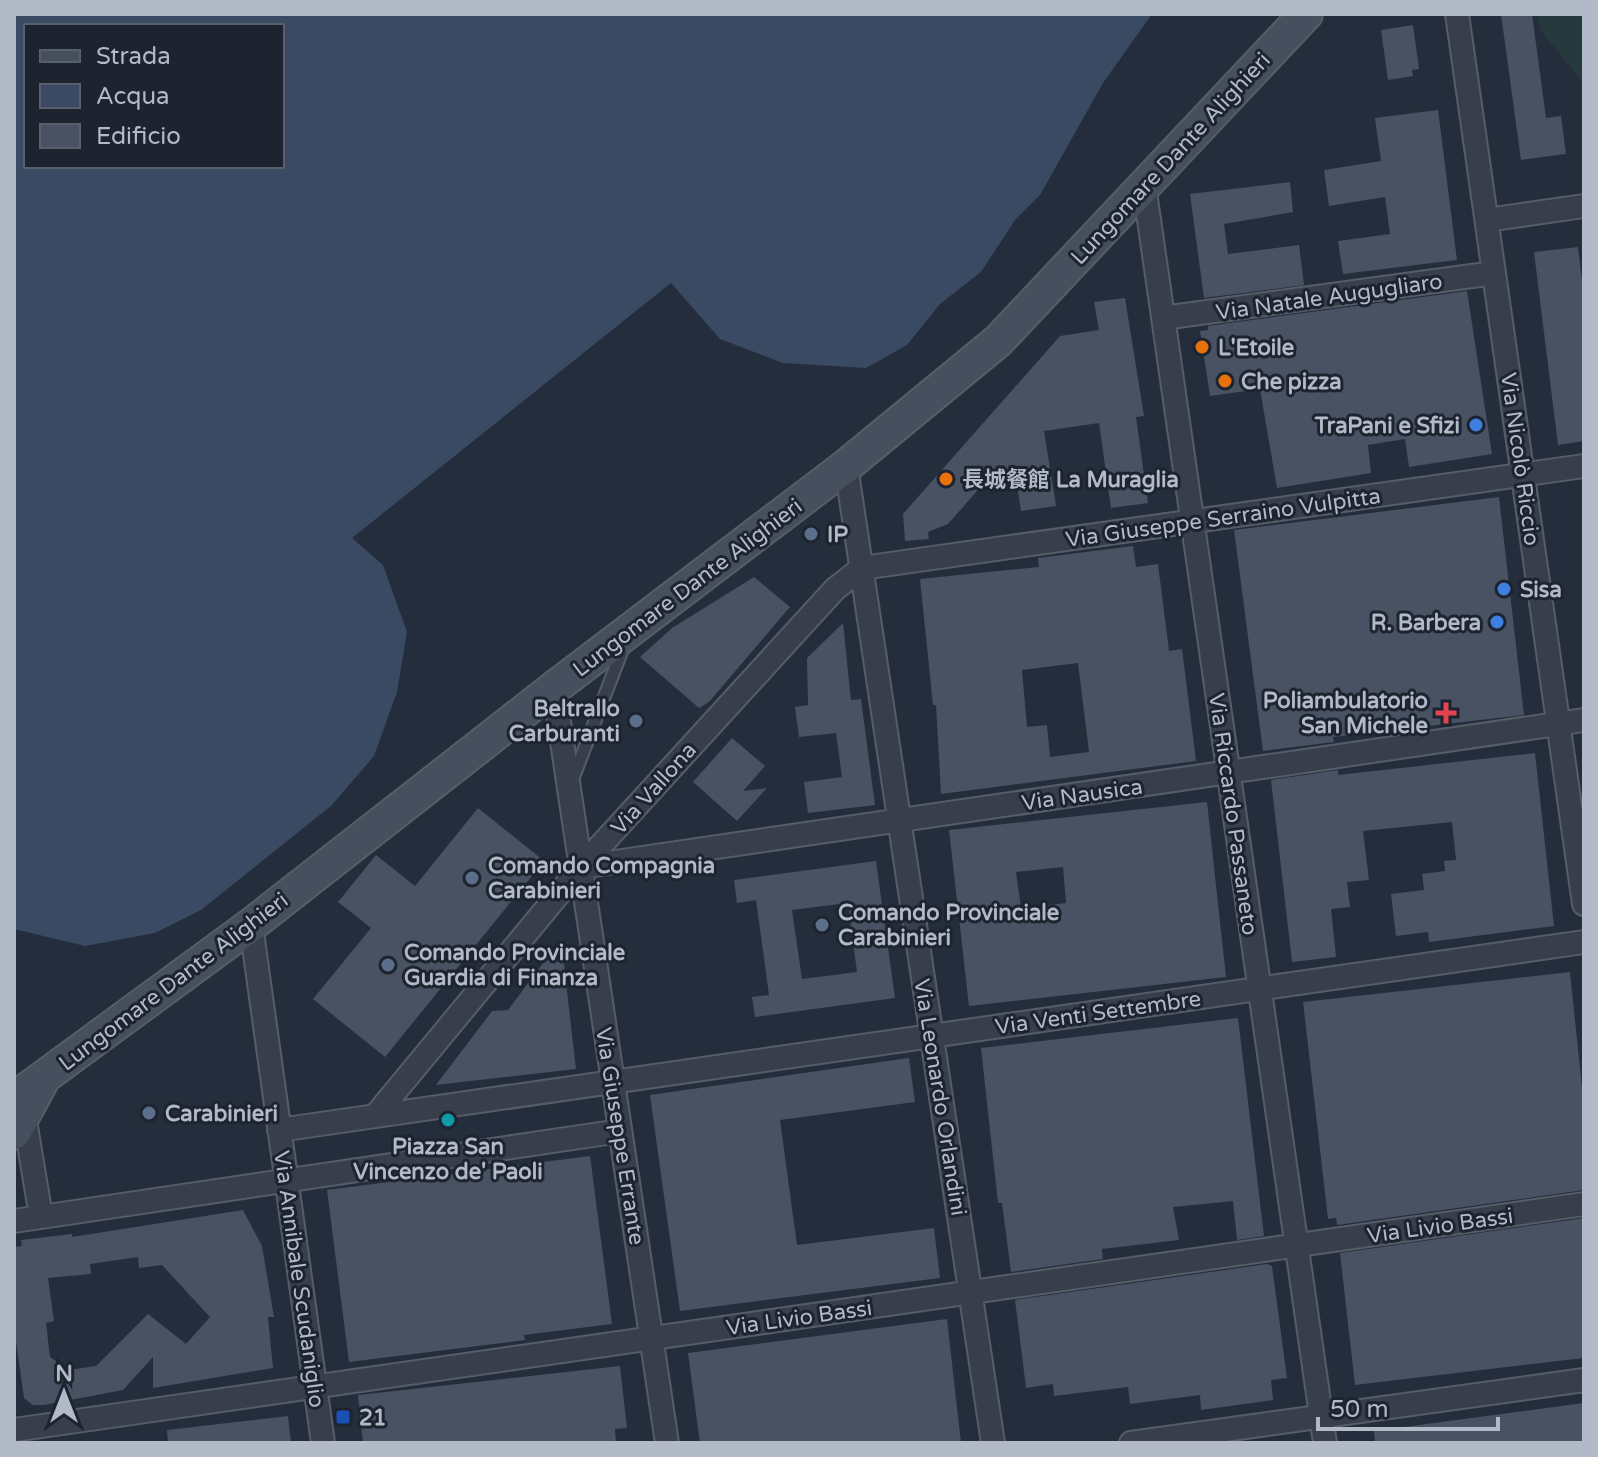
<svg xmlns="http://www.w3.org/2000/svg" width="1598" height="1457" viewBox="0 0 1598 1457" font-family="'Varela Round','Noto Sans SC',sans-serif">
	<rect width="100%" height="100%" fill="#242d3b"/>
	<path fill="#26393c" d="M1537 14H1584V84L1541 31Z"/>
	<path fill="#3a4a63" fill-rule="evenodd" d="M14 14H1152L1103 83 1040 195 1015 220 981 272 940 304 907 345 866 368 783 363 720 339 671 283 352 538 383 565 407 632 397 692 374 756 332 805 201 910 155 933 85 946 14 929ZM26 26H282V166H26Z"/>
	<path fill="#485262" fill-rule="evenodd" d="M1501 14H1532L1546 118 1561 116 1566 154 1521 160Z
		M1413 25 1419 69 1412 70 1413 76 1388 80 1381 30Z
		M1438 110 1457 260 1343 274 1338 241 1390 234 1385 197 1329 206 1324 170 1381 161 1375 118Z
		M1290 182 1293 212 1224 224 1228 254 1299 245 1304 285 1204 298 1190 194Z
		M1578 247 1584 298V441L1558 445 1534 252Z
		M1467 291 1492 454 1409 467 1405 439 1368 445 1371 473 1277 488 1260 389 1210 396 1200 331 1208 330V326Z
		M1125 298 1144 416 1136 417 1148 503 1111 508 1099 423 1044 431 1056 506 1021 511 1015 472 983 477 978 490 948 524 928 532 929 539 905 541 903 514 1060 336 1099 330 1094 302Z
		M1499 497 1524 715 1333 737 1334 742 1263 751 1234 530Z
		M1133 546 1136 567 1158 564 1169 651 1182 649 1196 761 941 794 936 705H933L920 579 1039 567 1038 558ZM1078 663 1089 752 1050 757 1047 725 1027 727 1022 670Z
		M754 577 790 607 709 702 699 708 640 657 672 628Z
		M843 623 851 700 861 699 875 805 808 813 804 782 842 777 836 733 799 737 795 707 808 705 807 658Z
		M732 738 765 766 743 791 767 788 737 821 693 782Z
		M1535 753 1554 926 1429 942 1428 932 1396 936 1391 894 1424 890 1422 874 1445 871 1444 861 1456 860 1452 822 1363 831 1369 880 1347 882 1350 907 1331 909 1336 957 1292 962 1271 780 1338 770V775Z
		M1207 802 1226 977 969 1006 949 830ZM1063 867 1066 903 1021 908 1016 872Z
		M478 808 544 861 385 1057 313 999 371 928 338 902 376 855 415 886Z
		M876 861 895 998 755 1017 752 997 769 995 756 900 737 903 734 880ZM848 903 857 972 802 979 792 910Z
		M561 939 576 1069 436 1085 492 1011 508 1010Z
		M1570 972 1584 1107V1190L1337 1225 1336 1218 1328 1219 1303 1002Z
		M1238 1018 1264 1236 1237 1240 1233 1201 1173 1207 1179 1240 1102 1249 1103 1259 1011 1272 1002 1203H998L981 1048Z
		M909 1058 915 1102 780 1120 797 1245 934 1228 940 1278 680 1311 650 1095Z
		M590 1156 612 1324 524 1335 525 1340 349 1362 327 1190Z
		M243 1210 262 1246 274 1317H268L273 1368 153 1388V1357L123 1390 44 1405H33L24 1398 14 1327V1247L22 1246 21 1240 72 1234V1237ZM138 1257 139 1268 162 1265 210 1317 186 1344 148 1314 96 1366 69 1370 50 1357 46 1323 54 1321 48 1278 91 1274 90 1264Z
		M1584 1218V1358L1355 1385 1340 1253Z
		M1267 1264 1272 1266 1287 1378 1271 1380 1273 1400 1201 1410 1200 1395 1130 1404 1128 1387 1054 1396 1053 1384 1026 1388 1015 1300Z
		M947 1319 961 1443H700L688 1353Z
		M620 1366 627 1428 615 1429 616 1443H363L358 1395Z
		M1584 1403V1443H1375L1374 1431Z
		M288 1416 291 1443H168L167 1430Z"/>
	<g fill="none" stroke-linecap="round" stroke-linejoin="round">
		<defs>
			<path id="lane" d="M572 781 623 648"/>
			<path id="street" d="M1457 14 1584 904
				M1144 185 1325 1443
				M1487 220 1584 206
				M1163 318 1494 273
				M846 466 993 1443
				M554 688 667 1443
				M581 867 1584 720
				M251 925 323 1443
				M24 1114 41 1217
				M375 1116 581 867 835 589 862 568 1584 466
				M279 1130 1584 942
				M14 1221 620 1131
				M14 1430 1584 1204
				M1131 1443 1584 1380"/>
			<path id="secondary" d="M14 1099 251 925 554 688 846 466 998 341 1306 14
				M14 1133 41 1083"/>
		</defs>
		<use href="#lane" stroke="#565d69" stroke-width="15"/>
		<use href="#street" stroke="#565d69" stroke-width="26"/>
		<use href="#secondary" stroke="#565d69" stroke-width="36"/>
		<use href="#lane" stroke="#383f4b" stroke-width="11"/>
		<use href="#street" stroke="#383f4b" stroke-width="22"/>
		<use href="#secondary" stroke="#464f5e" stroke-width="32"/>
	</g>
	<g fill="#e8710a" stroke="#1d2430" stroke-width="3">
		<circle cx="1202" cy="347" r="8"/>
		<circle cx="1225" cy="381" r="8"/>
		<circle cx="946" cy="479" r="8"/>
	</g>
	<g fill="#3f7fe0" stroke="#1d2430" stroke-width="3">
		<circle cx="1476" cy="425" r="8"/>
		<circle cx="1504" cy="589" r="8"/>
		<circle cx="1497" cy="622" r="8"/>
	</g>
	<g fill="#5c6f8a" stroke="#1d2430" stroke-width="3">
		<circle cx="811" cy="534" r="8"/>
		<circle cx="636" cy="721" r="8"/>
		<circle cx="472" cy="878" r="8"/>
		<circle cx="822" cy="925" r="8"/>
		<circle cx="388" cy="965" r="8"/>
		<circle cx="149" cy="1113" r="8"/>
	</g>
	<path fill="#e0444e" stroke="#1d2430" stroke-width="3" d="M1442 701h8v8h8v8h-8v8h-8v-8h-8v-8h8z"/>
	<circle fill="#0f9aa8" stroke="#1d2430" stroke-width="3" cx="448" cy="1120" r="8"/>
	<rect fill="#1a4fb4" stroke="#1d2430" stroke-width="3" x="335" y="1409" width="16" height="16" rx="4"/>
	<g text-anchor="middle" stroke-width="6" stroke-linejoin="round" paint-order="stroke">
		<g font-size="22" fill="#b3bac7" stroke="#1d2430">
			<text transform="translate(1170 158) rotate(-47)" y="8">Lungomare Dante Alighieri</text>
			<text transform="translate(1329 296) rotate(-8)" y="8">Via Natale Augugliaro</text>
			<text transform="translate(1521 459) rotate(82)" y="8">Via Nicolò Riccio</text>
			<text transform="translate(1223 517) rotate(-8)" y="8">Via Giuseppe Serraino Vulpitta</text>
			<text transform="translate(687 587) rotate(-37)" y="8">Lungomare Dante Alighieri</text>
			<text transform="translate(653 788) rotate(-48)" y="8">Via Vallona</text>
			<text transform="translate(1082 794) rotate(-8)" y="8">Via Nausica</text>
			<text transform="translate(1234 814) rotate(82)" y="8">Via Riccardo Passaneto</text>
			<text transform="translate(173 981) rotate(-37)" y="8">Lungomare Dante Alighieri</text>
			<text transform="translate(1098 1012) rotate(-8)" y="8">Via Venti Settembre</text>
			<text transform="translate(941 1097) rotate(81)" y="8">Via Leonardo Orlandini</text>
			<text transform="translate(621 1136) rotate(81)" y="8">Via Giuseppe Errante</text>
			<text transform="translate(1440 1225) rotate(-8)" y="8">Via Livio Bassi</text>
			<text transform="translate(300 1279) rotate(82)" y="8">Via Annibale Scudaniglio</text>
			<text transform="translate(799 1317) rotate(-8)" y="8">Via Livio Bassi</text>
		</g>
		<g font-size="22" font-weight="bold" fill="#b3bac7" stroke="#1d2430" text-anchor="start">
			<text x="1218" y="355">L'Etoile</text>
			<text x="1241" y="389">Che pizza</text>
			<text x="1460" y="433" text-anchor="end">TraPani e Sfizi</text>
			<text x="962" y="487">長城餐館 La Muraglia</text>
			<text x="827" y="542">IP</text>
			<text x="1520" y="597">Sisa</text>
			<text x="1481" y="630" text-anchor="end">R. Barbera</text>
			<text x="1428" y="708" text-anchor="end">Poliambulatorio<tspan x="1428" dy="25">San Michele</tspan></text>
			<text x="620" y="716" text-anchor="end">Beltrallo<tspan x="620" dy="25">Carburanti</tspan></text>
			<text x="488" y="873">Comando Compagnia<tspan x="488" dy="25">Carabinieri</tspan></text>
			<text x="838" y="920">Comando Provinciale<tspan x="838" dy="25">Carabinieri</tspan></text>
			<text x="404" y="960">Comando Provinciale<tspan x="404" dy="25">Guardia di Finanza</tspan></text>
			<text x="165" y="1121">Carabinieri</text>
			<text x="448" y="1154" text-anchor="middle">Piazza San<tspan x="448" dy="25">Vincenzo de' Paoli</tspan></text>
			<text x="359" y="1425">21</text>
		</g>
	</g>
	<rect width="1598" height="1457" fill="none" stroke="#b3bac7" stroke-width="32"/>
	<rect x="24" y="24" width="260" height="144" fill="#1d2430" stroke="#59606c" stroke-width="2"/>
	<rect x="40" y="50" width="40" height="12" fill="#464f5e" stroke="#59606c" stroke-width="2"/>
	<text x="96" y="64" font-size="24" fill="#b3bac7">Strada</text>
	<rect x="40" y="84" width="40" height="24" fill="#3a4a63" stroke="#59606c" stroke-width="2"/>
	<text x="96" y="104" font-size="24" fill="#b3bac7">Acqua</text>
	<rect x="40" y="124" width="40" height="24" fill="#485262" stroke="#59606c" stroke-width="2"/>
	<text x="96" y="144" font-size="24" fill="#b3bac7">Edificio</text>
	<g transform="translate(64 1393)" stroke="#1d2430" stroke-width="6" paint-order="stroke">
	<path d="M0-6L14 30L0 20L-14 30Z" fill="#b3bac7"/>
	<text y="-12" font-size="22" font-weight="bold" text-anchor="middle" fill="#b3bac7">N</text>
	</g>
	<path d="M1318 1417v12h180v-12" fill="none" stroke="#b3bac7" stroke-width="4"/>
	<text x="1330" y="1417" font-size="24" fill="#b3bac7" stroke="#1d2430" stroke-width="6" paint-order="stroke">50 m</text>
</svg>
